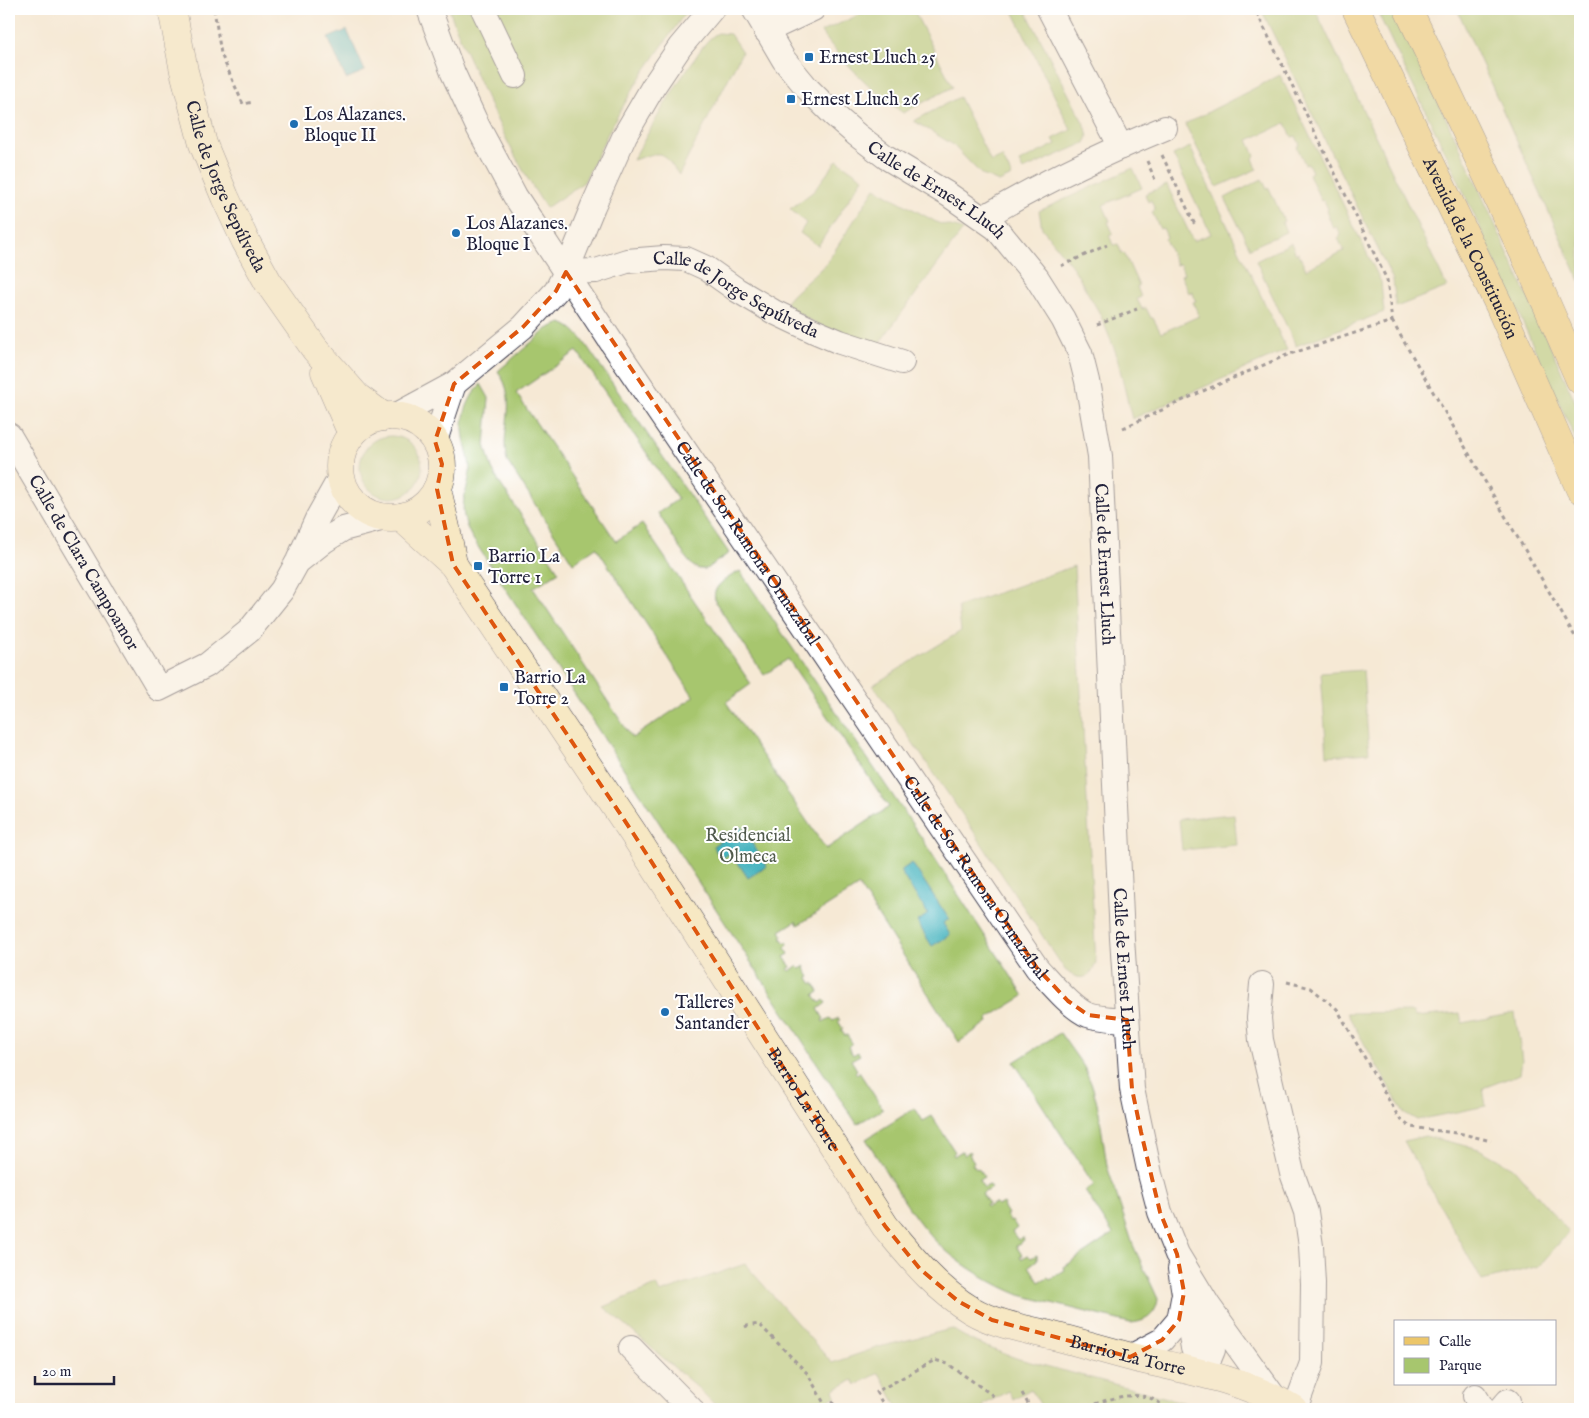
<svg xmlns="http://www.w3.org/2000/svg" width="1589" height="1418" viewBox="0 0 1589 1418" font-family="'IM FELL English',serif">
	<rect width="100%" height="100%" fill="#fff"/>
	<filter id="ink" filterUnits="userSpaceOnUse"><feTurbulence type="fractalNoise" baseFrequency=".02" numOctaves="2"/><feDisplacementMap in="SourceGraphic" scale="10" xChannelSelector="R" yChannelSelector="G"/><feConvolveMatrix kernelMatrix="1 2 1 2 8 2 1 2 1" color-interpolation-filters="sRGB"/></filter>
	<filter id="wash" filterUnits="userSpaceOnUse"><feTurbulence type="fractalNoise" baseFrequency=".0096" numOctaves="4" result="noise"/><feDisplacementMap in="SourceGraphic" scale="20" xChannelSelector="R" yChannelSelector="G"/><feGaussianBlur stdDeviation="1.12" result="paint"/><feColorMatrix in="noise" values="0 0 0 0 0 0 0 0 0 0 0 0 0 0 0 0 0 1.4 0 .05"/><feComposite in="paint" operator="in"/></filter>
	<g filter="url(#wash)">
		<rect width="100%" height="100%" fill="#f6e9d5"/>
		<path fill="#a7c66e" stroke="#647454" d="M449 9H688L639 79 611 127 584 182 546 208C519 167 498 124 478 79 468 56 457 33 449 9Z
			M872 9H913L953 87 903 113C869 88 846 65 821 32Z
			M1012 9H1025L1086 128 1088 137 1085 143 1023 170 1019 162 1056 144 1053 139 1071 130Z
			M1261 9H1315L1447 287 1396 307 1393 280Z
			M1376 9H1393L1464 156 1580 412V449L1450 162Z
			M1457 9H1580V281Z
			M718 33 730 34 742 52 679 175C660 149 664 151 633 160 652 126 670 93 693 61 700 51 707 38 718 33Z
			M1280 75 1381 282 1384 312 1296 346 1256 261 1291 243 1296 254 1298 253 1306 269 1344 251 1338 238 1341 236 1337 227 1333 228 1326 210 1328 209 1324 200 1321 201 1309 174 1312 172 1308 163 1305 164 1297 147 1300 145 1296 136 1292 137 1286 123 1248 140 1255 156 1253 158 1257 169 1217 187 1185 124Z
			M959 97 991 162 1002 157 1012 176 999 182 982 175 952 144 914 121Z
			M1190 147 1287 350 1132 419 1116 353 1100 314 1074 269 1042 228 1039 211 1133 168 1142 188 1103 205 1110 221 1108 222 1113 233 1109 235 1113 245 1118 244 1122 254 1124 253 1139 286 1137 287 1141 297 1137 299 1142 309 1146 308 1151 318H1153L1161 333 1199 316 1193 302 1196 301 1192 291 1189 293 1181 275 1184 274 1180 264 1176 265 1165 239 1167 237 1163 228 1160 229 1152 212 1155 210 1151 200 1148 202 1145 194 1167 185 1193 241 1211 234 1173 155Z
			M837 160 863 178 818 246 800 233 806 223 790 209 814 191Z
			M1262 179 1267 189 1269 188 1284 221 1282 222 1286 232 1250 248 1225 198Z
			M875 188 938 223C947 226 955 226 963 230L878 345 818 325 786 306 787 301 792 295 826 264Z
			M561 323C570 326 575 331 582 339L729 553 706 569H699L693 566 686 558 658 513 678 499 577 351 516 393 616 541 642 524 751 684 726 702 826 849 889 807 788 659 764 675 716 603C709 586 728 578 740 571L921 837 1024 996 987 1019 988 1022 959 1042 859 886 798 925 796 921 780 931 783 936 781 938 785 943 787 942 788 944 785 948 789 954 784 957 791 967 788 969 790 971 797 966 800 969 805 966 806 968 805 969 810 977 808 978 812 984 814 983 819 992 814 995 820 1003 824 1000 826 1003 818 1009 824 1019 822 1020 823 1022 830 1018 833 1021 838 1018 840 1020 838 1021 843 1029 841 1030 845 1036 847 1035 852 1043 848 1047 853 1055 858 1052 860 1055 851 1060 857 1070 855 1072 857 1074 859 1072 883 1109 857 1124 471 536C464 522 461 510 465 495 467 487 469 480 470 472 470 457 464 444 463 430 462 413 470 395 481 384L489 398 485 445 492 469 499 482 559 572 533 588 632 738 694 697 596 547 573 563 507 461C499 429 520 403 498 371L547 329Z
			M360 467a31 31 0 1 1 62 0a31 31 0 1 1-62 0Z
			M1074 566 1096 963C1089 981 1079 981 1065 970L964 817 873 685 961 631 958 607Z
			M1363 670 1369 753 1327 756 1321 673Z
			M1234 814 1237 845 1182 850 1179 819Z
			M1413 1012 1415 1017 1460 1013 1462 1023 1515 1013 1522 1060 1520 1074 1483 1088 1486 1106 1417 1120 1403 1112 1347 1013Z
			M1060 1033 1084 1067 1093 1088 1099 1112 1107 1166 1133 1245 1158 1299C1156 1315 1146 1322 1130 1323L1020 1295C995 1285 964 1267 944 1249 912 1221 889 1175 866 1139L915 1108 923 1121 932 1116 955 1152 953 1154 954 1156 962 1151 964 1155 970 1151 971 1153 969 1154 974 1162 972 1164 976 1169 978 1168 984 1177 979 1180 984 1188 989 1185 991 1188 982 1194 989 1204 986 1205 987 1207 995 1203 997 1206 1003 1203 1004 1205 1003 1206 1008 1214 1006 1215 1010 1221 1012 1220 1017 1228 1012 1232 1018 1240 1023 1237 1024 1240 1016 1246 1022 1255 1020 1257 1021 1259 1028 1255 1031 1258 1037 1255V1260L1029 1266 1039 1282 1048 1277 1050 1279 1065 1270 1064 1267 1113 1234 1085 1191 1094 1185 1014 1062Z
			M1425 1136 1479 1149 1513 1168 1569 1232 1539 1266 1482 1281 1404 1141Z
			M745 1264 832 1363 879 1347 952 1329C973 1343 996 1351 1019 1359L1209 1409H1151L1132 1406 1121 1409H1043L1031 1389 1013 1399 1008 1391 983 1405 985 1409H899L879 1373 856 1385 853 1380 834 1390 836 1396 812 1409H719L698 1388 604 1307 656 1285 660 1293Z"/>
		<path fill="#44b3be" stroke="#336a7c" d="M347 30 365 71 346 79 328 38Z
			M741 827 767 866 748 878 731 852 721 859 713 846Z
			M912 863 949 919 943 923 950 935 932 946 917 922 928 914 900 871Z"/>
	</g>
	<g filter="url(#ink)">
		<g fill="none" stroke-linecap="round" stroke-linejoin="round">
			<defs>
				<g id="street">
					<path id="s1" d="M429 9 453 73 478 127 515 196 612 343 1037 968C1049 981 1072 1009 1088 1015 1100 1019 1115 1019 1127 1020"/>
					<path d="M483 9 515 76"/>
					<path id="s2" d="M754 9 784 60 808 89 834 115 857 135 886 157 949 195 996 228 1037 278 1063 319 1080 353 1087 381 1100 456 1122 938 1132 1089 1150 1174 1160 1212 1177 1254 1208 1305 1275 1398"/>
					<path d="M1049 9 1121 147"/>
					<path d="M766 31 813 9"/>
					<path d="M983 218C1041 183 1102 154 1165 128"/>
					<path id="s3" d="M566 272 596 271 627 261 664 258 686 259 706 268 737 290 774 312 814 331 840 342 902 362"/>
					<path d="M395 416 454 384 523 327 556 291 566 272 593 206 625 135 653 87 680 47 712 9"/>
					<path id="s4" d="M9 435 159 689 207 665 249 631 282 590 298 561 318 517 341 476"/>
					<path d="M435 441 454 384"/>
					<path d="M300 560 324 541 343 529 385 518"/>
					<path d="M1262 984 1259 1018 1261 1040 1292 1173 1306 1212 1311 1246 1313 1283 1312 1363 1295 1409"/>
					<path d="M1180 1269 1193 1348 1203 1374"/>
					<path d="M631 1348 691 1409"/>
					<path d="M1130 1357 1162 1340 1179 1320 1183 1299"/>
					<path d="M1203 1374 1213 1350 1208 1309"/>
					<path d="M1475 1396 1483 1409"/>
					<path d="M1501 1409 1508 1401"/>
				</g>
				<g id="secondary">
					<path id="s5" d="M172 9 184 71 203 144 225 197 245 240 268 282 315 349 357 397 384 417"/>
					<path d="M325 372 352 434"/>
					<circle cx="391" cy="467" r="51"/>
					<path d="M437 489 446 528 453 564"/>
					<path id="s6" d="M401 517 453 564 462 578 633 833 885 1226C911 1257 936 1289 971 1310 997 1325 1026 1329 1054 1336 1081 1343 1108 1351 1135 1358 1188 1370 1245 1380 1293 1409"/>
				</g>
				<g id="primary">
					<path id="s7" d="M1356 9 1499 305 1580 489"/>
					<path d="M1408 9 1528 262 1580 380"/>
				</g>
			</defs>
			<use href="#street" stroke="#424052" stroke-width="26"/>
			<use href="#secondary" stroke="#424052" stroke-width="29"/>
			<use href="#primary" stroke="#424052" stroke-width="29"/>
			<path stroke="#424052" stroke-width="3" stroke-dasharray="4 4" stroke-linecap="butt" d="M214 9 221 54 243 104 254 102
				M1162 155 1195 225
				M1147 161 1156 182
				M1061 266 1107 245
				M1392 321 1580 645
				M1097 325 1137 309
				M1123 428 1203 391 1287 355 1392 321 1387 280 1255 9
				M1287 982 1311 988 1337 1009 1399 1118 1410 1127 1463 1134 1491 1141
				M745 1327 747 1326 759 1324 808 1374 826 1407 834 1402
				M1022 1393 1031 1409
				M886 1409 876 1392 935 1360 948 1364 995 1397
				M1080 1409C1107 1400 1143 1384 1166 1409"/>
			<use href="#street" stroke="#fff" stroke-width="24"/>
			<use href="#secondary" stroke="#f7e8c3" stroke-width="28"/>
			<use href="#primary" stroke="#ecc669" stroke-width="28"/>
		</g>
	</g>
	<path d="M0 0H1589V1418H0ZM566 272 1037 968 1068 1001 1088 1015 1127 1020 1132 1089 1141 1132 1160 1212 1177 1254 1184 1292 1179 1320 1162 1340 1130 1357 992 1320 958 1301 920 1269 885 1226 633 833 453 564 437 489 442 464 435 441 454 384 523 327 556 291Z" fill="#f6e9d5" fill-opacity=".55" fill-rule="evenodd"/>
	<path fill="none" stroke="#de560e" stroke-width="4" stroke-dasharray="10 6" stroke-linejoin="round" d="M566 272 1037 968 1068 1001 1088 1015 1127 1020 1132 1089 1141 1132 1160 1212 1177 1254 1184 1292 1179 1320 1162 1340 1130 1357 992 1320 958 1301 920 1269 885 1226 633 833 453 564 437 489 442 464 435 441 454 384 523 327 556 291Z"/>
	<g fill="#1f6fb2" stroke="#fff" stroke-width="2">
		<rect x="804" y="52" width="10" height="10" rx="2.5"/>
		<rect x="786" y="94" width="10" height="10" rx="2.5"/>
		<circle cx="294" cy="124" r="5"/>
		<circle cx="456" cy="233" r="5"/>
		<rect x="473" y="561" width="10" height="10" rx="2.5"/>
		<rect x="499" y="682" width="10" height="10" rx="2.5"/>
		<circle cx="665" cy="1012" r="5"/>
	</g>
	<g text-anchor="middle" stroke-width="4" stroke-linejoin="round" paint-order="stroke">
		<g font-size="18" fill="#22223b" stroke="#fff" text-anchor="start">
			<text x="819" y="63">Ernest Lluch 25</text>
			<text x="801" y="105">Ernest Lluch 26</text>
			<text x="304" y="120">Los Alazanes.<tspan x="304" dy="21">Bloque II</tspan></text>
			<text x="466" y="229">Los Alazanes.<tspan x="466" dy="21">Bloque I</tspan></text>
			<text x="488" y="562">Barrio La<tspan x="488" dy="21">Torre 1</tspan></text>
			<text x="514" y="683">Barrio La<tspan x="514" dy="21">Torre 2</tspan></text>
			<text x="675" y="1008">Talleres<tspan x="675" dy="21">Santander</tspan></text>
		</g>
		<g font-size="18" fill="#22223b" stroke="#fff">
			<text dy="6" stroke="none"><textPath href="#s5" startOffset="186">Calle de Jorge Sepúlveda</textPath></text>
			<text dy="6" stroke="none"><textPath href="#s2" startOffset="261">Calle de Ernest Lluch</textPath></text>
			<text dy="6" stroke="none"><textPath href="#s7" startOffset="265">Avenida de la Constitución</textPath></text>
			<text dy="6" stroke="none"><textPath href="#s3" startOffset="181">Calle de Jorge Sepúlveda</textPath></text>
			<text dy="6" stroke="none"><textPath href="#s1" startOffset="624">Calle de Sor Ramona Ormazábal</textPath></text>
			<text dy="6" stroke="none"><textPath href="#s4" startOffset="148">Calle de Clara Campoamor</textPath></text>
			<text dy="6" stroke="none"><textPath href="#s2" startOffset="696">Calle de Ernest Lluch</textPath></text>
			<text dy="6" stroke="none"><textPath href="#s1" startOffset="1029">Calle de Sor Ramona Ormazábal</textPath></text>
			<text dy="6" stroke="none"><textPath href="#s2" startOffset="1101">Calle de Ernest Lluch</textPath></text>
			<text dy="6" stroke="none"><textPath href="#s6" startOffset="710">Barrio La Torre</textPath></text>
			<text dy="6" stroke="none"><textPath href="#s6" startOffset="1145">Barrio La Torre</textPath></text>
		</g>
		<g font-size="18" fill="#515b4d" stroke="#fff">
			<text x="748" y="841">Residencial<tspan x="748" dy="21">Olmeca</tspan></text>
		</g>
	</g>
	<rect width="1589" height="1418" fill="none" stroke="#fff" stroke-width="30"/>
	<rect x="1394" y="1320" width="162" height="65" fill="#ffffff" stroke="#a7a7b1"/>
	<rect x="1404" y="1337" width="25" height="8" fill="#ecc669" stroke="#a7a7b1"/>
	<text x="1439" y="1346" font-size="15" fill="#22223b">Calle</text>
	<rect x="1404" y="1358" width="25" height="15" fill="#a7c66e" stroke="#a7a7b1"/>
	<text x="1439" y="1370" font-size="15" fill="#22223b">Parque</text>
	<path d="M35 1376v8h79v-8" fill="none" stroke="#22223b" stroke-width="2.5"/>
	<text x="42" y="1376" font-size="15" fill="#22223b" stroke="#ffffff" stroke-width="4" paint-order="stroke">20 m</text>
</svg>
